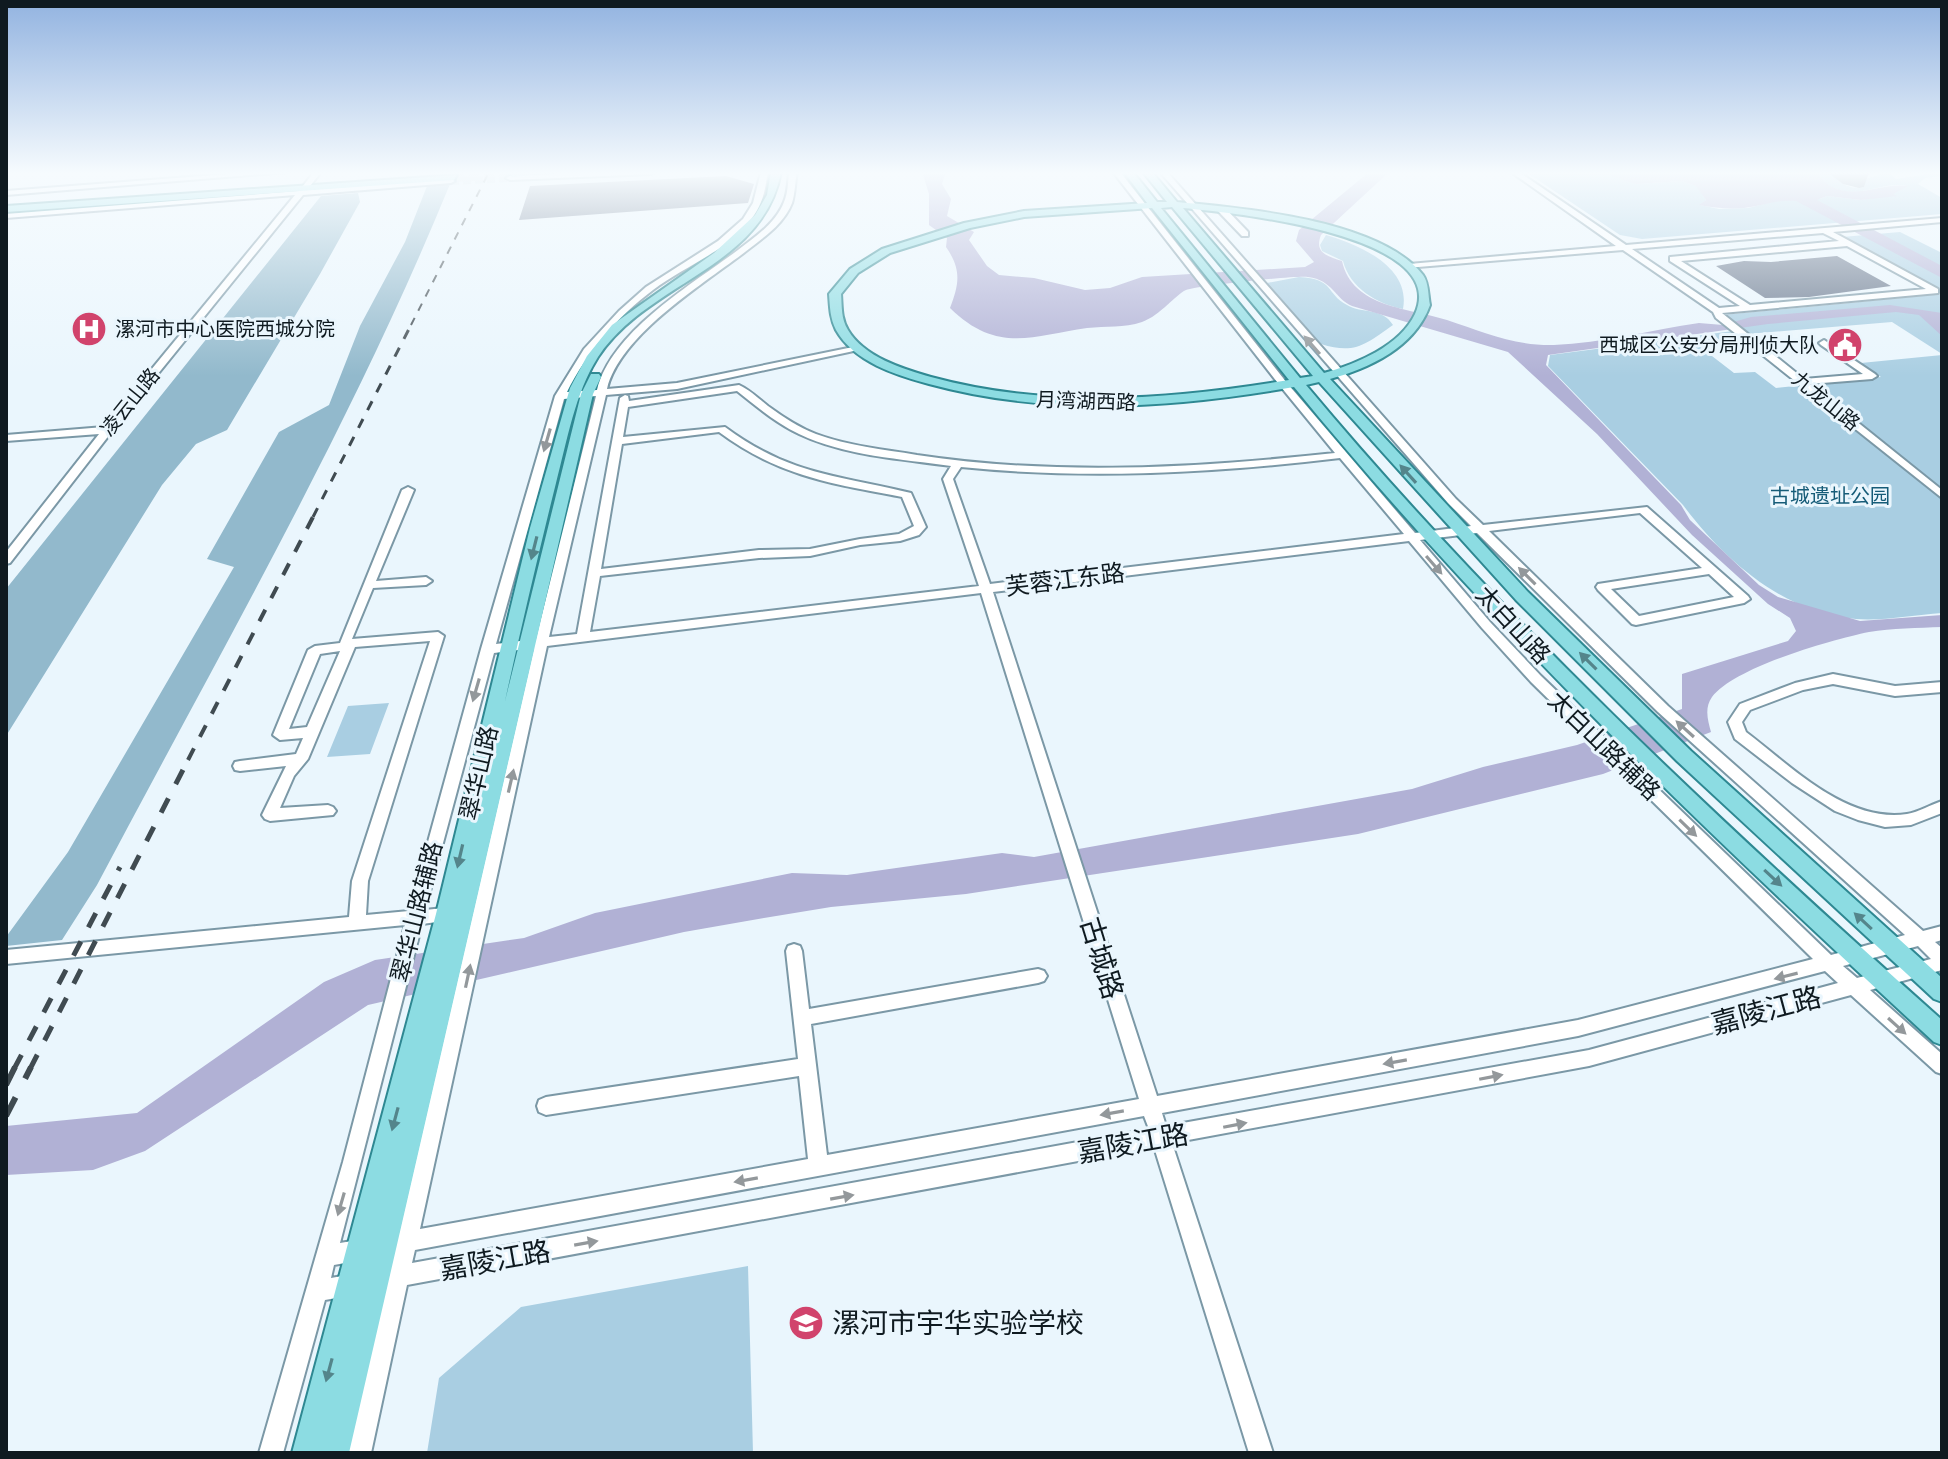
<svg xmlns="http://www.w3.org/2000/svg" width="1948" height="1459" viewBox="0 0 1948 1459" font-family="'PT Sans Narrow','Noto Sans SC',sans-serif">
	<rect width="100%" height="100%" fill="#eaf6fd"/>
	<path fill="#a9cee2" d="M1526 172H1610L1636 184 1682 181 1697 186 1706 200 1700 205 1719 209 1748 208 1784 199H1820L1827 196 1861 200 1892 194 1907 186C1878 179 1842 211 1817 172H1831C1838 183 1850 190 1864 187L1865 179 1879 175 1877 172H1888L1896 179 1942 172V176L1925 178 1918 184 1942 198V214L1642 239 1620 235Z
		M1900 232 1942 253V290L1842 237Z
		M1326 235C1360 245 1411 267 1403 309 1377 304 1350 288 1343 261L1322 251 1320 245Z
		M1299 277C1335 279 1325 293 1347 305 1362 314 1382 307 1393 325 1366 344 1355 355 1321 344L1267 283Z
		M1942 294V354L1892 322 1747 334 1722 315Z
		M1733 331 1744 341 1699 346 1734 373 1755 372 1776 388 1881 377 1861 363 1942 355V613C1914 615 1884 621 1856 619 1785 614 1724 560 1683 505L1548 366 1550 355Z
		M389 703 370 754 327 757 348 706Z
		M748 1266 753 1453H427L439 1378 521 1307Z"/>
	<path fill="#92b9cc" d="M450 184C351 426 219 654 97 885L62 940 6 946V937L68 852 234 567 207 559 279 432 329 405 360 326 405 242 427 186Z
		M358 193 360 202 320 274 227 430 196 444 162 485 6 736V589L321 196Z"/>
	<path fill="#b1b1d5" d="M927 172H946L942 184 951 199 947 216 974 232 969 240 987 266 999 275 1034 278 1085 290 1110 288 1142 277 1305 267 1314 262 1296 241 1299 230 1369 172H1389L1321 235C1314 253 1327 256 1342 261 1352 308 1410 308 1447 320 1483 332 1515 346 1554 345 1602 343 1652 330 1699 323L1723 325 1751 317 1890 305 1942 313V336L1919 315 1896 312 1768 324 1548 355 1546 365 1681 505 1690 520 1759 585 1778 597 1860 621 1942 615V627C1918 628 1892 628 1869 632 1831 640 1735 667 1712 697 1704 708 1708 721 1711 732L1603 774 1358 834 966 894 831 907 764 918 684 932 368 1005 145 1151 93 1170 6 1175V1126L137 1113 324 982 375 960 524 938 595 913 792 873 847 875 1002 853 1034 857 1412 789 1483 767 1577 745 1682 709V674L1788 641 1796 631 1790 618 1768 604 1692 535 1597 434 1508 352 1352 306C1335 299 1333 280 1308 277 1298 275 1195 286 1186 290 1175 295 1161 315 1142 322 1124 328 1106 326 1087 328 1032 336 997 354 950 308 959 284 962 270 946 247L947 238 929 225V194L923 175Z
		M1610 172H1817C1841 209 1877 181 1908 186L1893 194 1897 196 1861 200 1827 196 1817 200 1942 266V278L1796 201C1777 199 1762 206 1744 208 1729 209 1714 208 1699 205L1706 200 1696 186 1682 181 1636 184 1611 176 1614 175Z"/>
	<path fill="#66758b" d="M1827 172H1869L1864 187 1859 188 1843 184Z
		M726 176 754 184 748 203 519 220 530 186Z
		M1837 256 1891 286 1809 297 1765 298 1716 266 1744 261 1771 262Z"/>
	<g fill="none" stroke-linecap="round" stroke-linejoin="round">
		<path stroke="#c9d5dc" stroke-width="8" stroke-dasharray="8 4" stroke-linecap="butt" d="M451 181 510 178"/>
		<path stroke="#c9d5dc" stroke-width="10" stroke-dasharray="10 5" stroke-linecap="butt" d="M454 177 512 174"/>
		<defs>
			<path id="minor" d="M254 172H287L6 195V191Z
				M314 172H321L307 190 451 179 455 181 451 183 303 195 127 412 10 563 6 564V552L99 434 6 441V435L104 427 295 195 6 218V214L299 191Z
				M597 172H654L651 174 510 180 506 178 510 176Z
				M761 172H768C766 182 765 193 761 202 743 246 688 263 653 290 617 317 587 352 567 392L597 390C612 331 691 285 738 250 755 237 776 223 784 202 788 193 788 182 789 172H797C795 182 795 194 792 203 784 224 763 238 745 252 702 285 620 335 607 389L677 383 858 346 863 349 677 389 606 395 549 637 577 634 620 398 625 395 628 396 629 401 739 385C750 390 759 399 768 406 783 417 798 427 816 434 848 446 883 449 917 455 1056 476 1196 468 1335 453L1281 387 1113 172H1120L1287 383 1415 533 1471 526 1448 503 1160 172H1167L1456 499 1483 525 1647 507 1748 596 1750 599 1744 603 1636 625 1632 624 1598 590 1596 587 1598 584 1702 568 1640 513 1489 531 1668 706 1923 931 1942 926V940L1935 942 1942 948V970L1870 990 1942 1054V1074L1936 1072 1851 995 1589 1066 1172 1143 1273 1453H1249L1154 1147 407 1285 371 1453H347L386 1289 325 1300 283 1453H259L343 1162 405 925 6 964V950L349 917 352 881 430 641 355 647 308 759 294 776 280 808 328 805 333 807 336 811 333 815 270 821 265 819 262 815 286 766 240 771 235 770 233 766 235 762 240 761 296 754 303 738 280 740 273 735 308 650 315 646 340 643 402 490 408 487 414 490 376 581 426 577 432 581 426 585 373 588 352 639 438 632 444 636 368 881 366 915 409 911 481 649 555 396 584 349 619 311 646 287 718 241 743 219 753 203ZM737 391C757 407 776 423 799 434 845 456 902 459 951 466L943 479 979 586 590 632 600 576 759 558 810 556 860 545 900 541 919 535 926 527 911 493C836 475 790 475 725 427L623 437 628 407ZM596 396 536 639 496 644 564 399ZM719 432C778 476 832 484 902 497L914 526 899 534 860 539 810 549 759 550 601 569 622 444ZM1340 458 1404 534 990 584 953 479 961 467C1088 480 1214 473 1340 458ZM1477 533 1658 712 1905 935 1831 955 1541 676 1490 622 1420 540ZM1409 541 1482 628 1531 682 1813 959 1578 1020 1157 1096 993 592ZM1709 574 1734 597 1639 616 1611 589ZM981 593 1139 1099 827 1155 811 1024 1038 983 1044 981 1047 976 1044 971 1038 969 809 1009 802 951 800 946 794 944 788 946 786 951 798 1059 546 1097 539 1100 537 1106 539 1112 546 1115 799 1076 808 1159 420 1229 547 646ZM534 648 399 1233 340 1243 422 924 459 919 461 914 459 909 453 907 425 910 494 653ZM340 651 307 727 289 729 320 654ZM1918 946 1931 959 1857 978 1843 966ZM1825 971 1838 983 1589 1050 1166 1126 1162 1113 1578 1036ZM1144 1116 1149 1129 412 1263 415 1250ZM394 1254 391 1267 331 1278 334 1265Z
				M1511 172H1519L1626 245 1942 218V222L1833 232 1938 289V293L1722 313 1804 379 1863 374 1821 345 1819 343 1824 340 1875 374 1877 376 1872 379 1810 384 1942 490V498L1716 318 1713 312 1623 250 1406 268 1405 266 1409 264 1616 246ZM1823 233 1839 241 1670 257V261L1740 306 1719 308 1632 249ZM1847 246 1926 289 1750 305 1681 261Z
				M1218 207H1224L1248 232V236H1242L1218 211Z
				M1833 674 1895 686 1942 682V692L1895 696 1833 684 1803 690 1750 710 1742 722 1746 732C1791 766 1846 823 1907 814 1919 812 1930 805 1942 801V813L1911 825 1885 827 1858 820 1835 811 1792 783 1735 739 1728 722 1740 704 1795 683Z"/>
			<path id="major" d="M509 172H554L512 177Z
				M771 172H781C763 268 647 282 598 357 575 393 567 441 556 483 538 555 521 628 505 701L581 394 591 374H599L601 377 593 394 349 1453H292L436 914 530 528 570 388 587 356 612 325 714 253 755 215 767 195Z
				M1124 172H1133L1157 202H1167L1143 172H1152L1177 202C1244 208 1380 220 1423 275 1429 283 1428 296 1430 305 1415 347 1370 368 1330 379L1528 592 1691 751 1942 978V1002L1934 999 1677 761 1516 600 1319 382 1306 385C1499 616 1718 820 1942 1020V1045L1934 1042C1709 835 1488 624 1294 387 1172 408 1050 417 929 384 896 375 854 362 836 330 830 318 830 307 829 294L850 269 882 249 964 223 1024 211 1147 203ZM1172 207 1313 376 1300 378 1161 208ZM1152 208 1289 380C1169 400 1049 409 931 377 903 369 864 357 848 330 841 319 842 307 841 294L858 273 890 253 970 228 1024 217ZM1183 208C1227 212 1452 234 1415 314 1400 346 1356 364 1324 373Z
				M457 175 454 180 6 212V206Z"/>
		</defs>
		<use href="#minor" stroke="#7b98a6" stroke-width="4"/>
		<use href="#major" stroke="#2e8892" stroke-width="4"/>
		<use href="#minor" fill="#fff" fill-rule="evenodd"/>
		<use href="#major" fill="#8cdce2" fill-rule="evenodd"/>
		<path stroke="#404b51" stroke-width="2" stroke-dasharray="8 8" stroke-linecap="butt" d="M411 325 489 172"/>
		<path stroke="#404b51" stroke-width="3" stroke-dasharray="10 10" stroke-linecap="butt" d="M313 517 412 323"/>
		<path stroke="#404b51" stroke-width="4" stroke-dasharray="13 13" stroke-linecap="butt" d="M188 760 314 515"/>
		<path stroke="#404b51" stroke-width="5" stroke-dasharray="16 16" stroke-linecap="butt" d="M14 1069 120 867
			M30 1069 189 758"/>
		<path stroke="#404b51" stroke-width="6" stroke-dasharray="21 21" stroke-linecap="butt" d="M6 1085 15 1067
			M6 1116 31 1067"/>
	</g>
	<defs><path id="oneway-solid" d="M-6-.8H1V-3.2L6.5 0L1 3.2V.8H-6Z" transform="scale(2)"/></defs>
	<g fill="#93989b">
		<use href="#oneway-solid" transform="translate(1312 345) rotate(-131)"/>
		<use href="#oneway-solid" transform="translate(547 440) rotate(106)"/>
		<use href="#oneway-solid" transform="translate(1434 565) rotate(49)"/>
		<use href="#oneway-solid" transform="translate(1527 576) rotate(-135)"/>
		<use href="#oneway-solid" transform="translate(476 690) rotate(106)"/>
		<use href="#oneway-solid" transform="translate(1685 729) rotate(-138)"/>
		<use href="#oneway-solid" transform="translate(511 781) rotate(-77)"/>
		<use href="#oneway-solid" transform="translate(1688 828) rotate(44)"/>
		<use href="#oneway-solid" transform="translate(468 976) rotate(-78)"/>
		<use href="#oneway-solid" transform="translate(1786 976) rotate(166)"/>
		<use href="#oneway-solid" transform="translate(1897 1026) rotate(42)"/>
		<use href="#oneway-solid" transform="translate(1395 1062) rotate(170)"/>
		<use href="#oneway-solid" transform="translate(1491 1077) rotate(-11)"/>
		<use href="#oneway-solid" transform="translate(1112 1113) rotate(170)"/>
		<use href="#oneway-solid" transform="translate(1235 1125) rotate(-11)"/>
		<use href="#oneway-solid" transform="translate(746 1180) rotate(170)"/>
		<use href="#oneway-solid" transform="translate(842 1197) rotate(-10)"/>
		<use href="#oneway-solid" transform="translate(341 1204) rotate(106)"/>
		<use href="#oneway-solid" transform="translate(586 1243) rotate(-10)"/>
	</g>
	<g fill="#54858b">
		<use href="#oneway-solid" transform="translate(1408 474) rotate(-132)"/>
		<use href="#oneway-solid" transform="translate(534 548) rotate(104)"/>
		<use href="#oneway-solid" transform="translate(1588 661) rotate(-135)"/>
		<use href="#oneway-solid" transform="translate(460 856) rotate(103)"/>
		<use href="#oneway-solid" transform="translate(1773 878) rotate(43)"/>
		<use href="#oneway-solid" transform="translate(1863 921) rotate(-137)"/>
		<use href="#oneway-solid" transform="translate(395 1119) rotate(105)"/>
		<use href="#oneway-solid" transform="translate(329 1370) rotate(105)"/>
	</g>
	<linearGradient id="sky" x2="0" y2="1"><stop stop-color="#92b3e0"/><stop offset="0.46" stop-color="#f6fbfe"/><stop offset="1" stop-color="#f6fbfe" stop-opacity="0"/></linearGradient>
	<rect width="1948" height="376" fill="url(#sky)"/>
	<defs>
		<symbol id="hospital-disc" viewBox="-11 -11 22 22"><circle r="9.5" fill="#d1436c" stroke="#eaf6fd"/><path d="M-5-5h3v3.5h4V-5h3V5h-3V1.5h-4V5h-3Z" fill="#fff"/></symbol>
		<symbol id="civic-disc" viewBox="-11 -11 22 22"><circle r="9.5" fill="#d1436c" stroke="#eaf6fd"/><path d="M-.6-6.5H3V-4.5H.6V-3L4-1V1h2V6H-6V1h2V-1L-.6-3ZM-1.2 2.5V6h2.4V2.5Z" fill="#fff"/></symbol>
		<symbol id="school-disc" viewBox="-11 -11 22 22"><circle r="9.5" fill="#d1436c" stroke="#eaf6fd"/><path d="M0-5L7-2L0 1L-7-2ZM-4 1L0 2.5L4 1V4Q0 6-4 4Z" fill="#fff"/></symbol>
	</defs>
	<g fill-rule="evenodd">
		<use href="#hospital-disc" x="69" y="309" width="40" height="40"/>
		<use href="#civic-disc" x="1825" y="325" width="40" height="40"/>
		<use href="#school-disc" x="786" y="1303" width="40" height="40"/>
	</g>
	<g text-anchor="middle" stroke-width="6" stroke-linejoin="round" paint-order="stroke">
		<g font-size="20" fill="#0f1a20" stroke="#eaf6fd" text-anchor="start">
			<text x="115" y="336">漯河市中心医院西城分院</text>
			<text x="1819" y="352" text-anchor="end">西城区公安分局刑侦大队</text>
		</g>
		<g font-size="20" fill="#0f1a20" stroke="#eaf6fd">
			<text transform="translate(1086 401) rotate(2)" y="7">月湾湖西路</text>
			<text transform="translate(1826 401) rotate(39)" y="7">九龙山路</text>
			<text transform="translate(130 402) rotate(-51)" y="7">凌云山路</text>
		</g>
		<g font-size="20" fill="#165c78" stroke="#eaf6fd">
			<text x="1830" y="503">古城遗址公园</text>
		</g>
		<g font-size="24" fill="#0f1a20" stroke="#eaf6fd">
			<text transform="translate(1065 580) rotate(-7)" y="8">芙蓉江东路</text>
			<text transform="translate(1513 625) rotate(47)" y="8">太白山路</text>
			<text transform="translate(1604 746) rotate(44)" y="8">太白山路辅路</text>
			<text transform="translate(479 773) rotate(-77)" y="8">翠华山路</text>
			<text transform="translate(417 912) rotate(-76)" y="8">翠华山路辅路</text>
		</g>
		<g font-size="28" fill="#0f1a20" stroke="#eaf6fd">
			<text transform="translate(1102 958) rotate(73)" y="10">古城路</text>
			<text transform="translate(1766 1010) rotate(-15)" y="10">嘉陵江路</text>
			<text transform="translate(1133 1143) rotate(-10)" y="10">嘉陵江路</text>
			<text transform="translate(495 1260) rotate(-10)" y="10">嘉陵江路</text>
		</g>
		<g font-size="28" fill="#0f1a20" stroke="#eaf6fd" text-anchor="start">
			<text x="832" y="1333">漯河市宇华实验学校</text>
		</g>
	</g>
	<rect width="1948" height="1459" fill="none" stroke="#0f1a20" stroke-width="16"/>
</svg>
